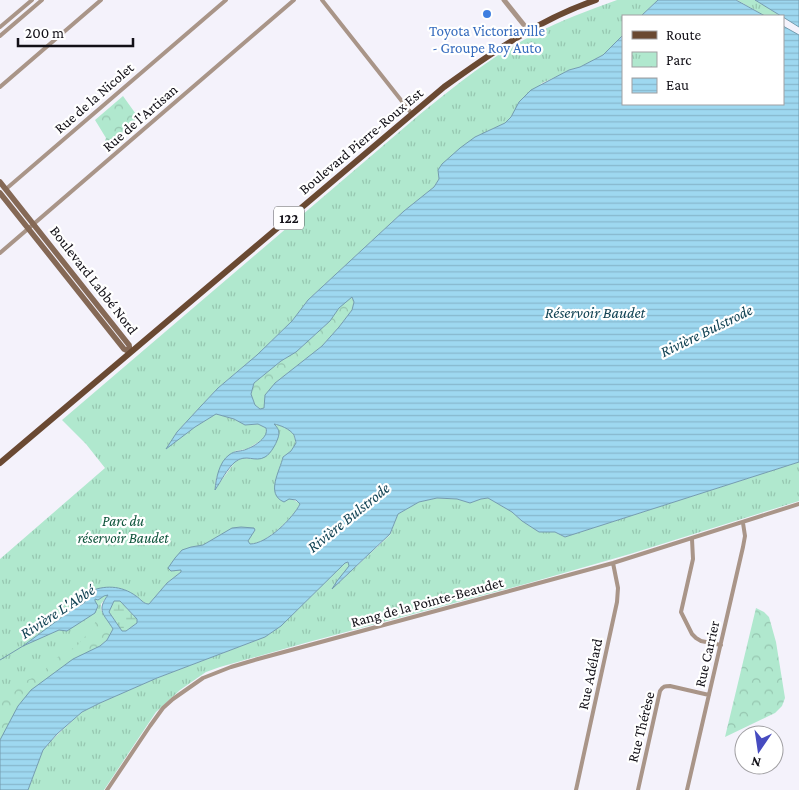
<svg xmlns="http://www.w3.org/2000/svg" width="799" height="790" viewBox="0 0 799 790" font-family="'Crimson Pro',serif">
	<defs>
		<pattern id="forest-crowns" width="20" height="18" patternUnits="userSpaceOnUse" patternTransform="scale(1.25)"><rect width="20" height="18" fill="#b0e8ce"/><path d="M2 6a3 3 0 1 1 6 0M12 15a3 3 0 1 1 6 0" fill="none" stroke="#96c6b0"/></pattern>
		<pattern id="wetland-marsh" width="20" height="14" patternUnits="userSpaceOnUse" patternTransform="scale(1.25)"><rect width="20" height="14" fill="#b0e8ce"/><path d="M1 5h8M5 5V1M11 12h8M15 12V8" fill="none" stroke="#96c6b0"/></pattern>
		<pattern id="park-tufts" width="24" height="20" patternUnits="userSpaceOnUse" patternTransform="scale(1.25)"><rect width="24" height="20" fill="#b0e8ce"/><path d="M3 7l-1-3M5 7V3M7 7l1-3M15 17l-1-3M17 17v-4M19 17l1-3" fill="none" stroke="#96c6b0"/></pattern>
		<pattern id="water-rules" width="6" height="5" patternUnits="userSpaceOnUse" patternTransform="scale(1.25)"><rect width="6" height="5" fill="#9ed8f0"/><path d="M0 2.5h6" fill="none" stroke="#87b8cd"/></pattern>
	</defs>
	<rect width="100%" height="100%" fill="#f4f2fb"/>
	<path fill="url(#forest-crowns)" d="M123 96 138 117 113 142 107 146 104 144 106 138 95 120Z
		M351 296 354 302 352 310 339 327 322 346 275 383 264 408 260 409 255 405 251 394 254 383 281 361 296 352 330 321 339 308Z
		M756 608 764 612 769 617 776 642 785 698 782 706 775 713 725 737Z
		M101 610 113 629 107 640 100 646 0 740V669Z"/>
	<path fill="url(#wetland-marsh)" d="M114 601H120L137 619V623L126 631H122L109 612Z"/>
	<path fill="url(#park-tufts)" d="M617 0H658L641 16H623V35L603 55 580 67 569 70 560 75 542 83 505 123 475 137 438 170 439 179 434 187 404 211 308 300 292 321 257 355 218 388 201 406 177 432 168 447 195 427 216 414 234 419 245 425 258 424 266 428 267 432V435L260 441 247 449 235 451 216 478 215 489 235 462 242 458 258 459 274 424C280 425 290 429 294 435 294 435 296 442 296 444L291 451 283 457C280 473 271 482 278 498 286 498 293 498 300 504 293 518 266 544 250 544L248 541 255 530 222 534 203 545 191 547 171 571 181 570V572L167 583 149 604C143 604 141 599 136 596 121 586 105 586 89 592L90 596C82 606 78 605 68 612 54 622 40 633 26 644L59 630 95 601V599L98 600 104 595 109 594 101 604V610L93 627 77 646 62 654 55 659 40 675 25 681 12 694 0 702V559L105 468 86 444 62 420 419 115C455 86 493 55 535 34 561 20 590 10 617 0Z
		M737 0H755L781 16H765Z
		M799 462V501L630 554 529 583 305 643 220 667 206 672 180 690 156 712 104 790H28L43 750 57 735 82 712 100 703 157 678 265 637 281 626 345 563 349 562 350 566 334 587 390 535 398 514 419 502 437 498 457 499 470 503 481 499 488 498 512 512 522 521 539 532H555L565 537Z"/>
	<path fill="url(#water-rules)" stroke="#749caf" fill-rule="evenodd" d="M658 0H736L765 16H641Z
		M755 0H799V27L783 17V16H781Z
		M783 26 799 35V462L565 537 555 532H539L522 521 512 512 488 498 481 499 470 503 457 499 437 498 419 502 398 514 390 534 332 589 337 581 349 566 348 562 345 563 281 626 265 637 157 678 100 703 82 712 57 734 43 750 28 790H0V740L18 706 31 690 73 659 100 646 107 640 113 629C104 614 96 611 108 595L104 596 98 600 95 599V601L98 606 95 613 67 631 59 630 23 646 74 608 83 604 90 596 88 592C104 585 121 585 136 596 141 599 143 604 149 604L167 583 181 572V570L171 571 168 568 175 558 182 550 191 547 203 545 232 528 241 527 254 528 255 530 248 541 250 544C267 544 293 518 300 504L296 500 289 499 284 502C265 494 280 471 283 457L291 451 296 443C296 442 294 435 294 435 290 429 280 425 274 424 277 427 279 429 279 434 278 441 271 454 265 457 255 463 246 453 235 462 227 469 221 481 215 490 216 479 219 462 229 455 235 450 241 452 247 449 255 446 269 437 266 428L258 424 245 425 234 419 216 414 195 427 166 449 177 432 201 406 218 388 257 355 292 321 308 300 404 211 434 187 439 179 438 170 442 164 460 148 475 137 505 123 511 117 519 102 531 90 569 70 580 67 603 55 623 35V104H783ZM352 297 354 302 352 310 339 327 322 346 275 383 265 395 264 408 260 409 255 405 251 394 254 383 281 361 296 352 330 321 339 308ZM114 601H120L137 619V623L126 631H122L109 612Z"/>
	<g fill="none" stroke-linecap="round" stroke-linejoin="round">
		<path stroke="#749caf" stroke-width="1" d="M0 660 23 646"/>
		<path stroke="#a99588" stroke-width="4" d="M322 0 412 114
			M0 27 32 0
			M0 36 42 0
			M0 87 101 0
			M6 189 226 0
			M0 253 294 0
			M692 539 693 559 681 612 692 634 696 638 701 641 721 645
			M107 790 150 726 163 708 173 699 203 678 231 667 258 659 613 563 799 504
			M576 790 617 602 618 588 613 563
			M638 790 660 691C663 686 665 686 670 686L709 695
			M687 790 743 547 745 536 743 523"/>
		<path stroke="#a99588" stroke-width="5" d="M504 0 528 30"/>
		<path stroke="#856956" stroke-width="5.5" d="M0 182 129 345 130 352
			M0 193 124 349 130 352"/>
		<path stroke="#6a4932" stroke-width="6" d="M0 463 444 87C491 53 540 19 596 0"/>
	</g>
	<circle fill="#3f7fe0" stroke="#fff" stroke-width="2" cx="487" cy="14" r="5"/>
	<g text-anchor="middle" stroke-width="4.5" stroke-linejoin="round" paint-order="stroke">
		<rect fill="#fff" stroke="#59585d" stroke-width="1" x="274" y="206.5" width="30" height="23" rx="4"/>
		<g font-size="14" font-weight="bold" fill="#121017">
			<text x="289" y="223">122</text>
		</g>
		<g font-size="15" fill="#366cbe" stroke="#fff">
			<text x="487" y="36">Toyota Victoriaville<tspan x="487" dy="17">- Groupe Roy Auto</tspan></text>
		</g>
		<g font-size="15" fill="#121017" stroke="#fff">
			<text transform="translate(94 98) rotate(-41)" y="5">Rue de la Nicolet</text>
			<text transform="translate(140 118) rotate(-41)" y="5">Rue de l'Artisan</text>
			<text transform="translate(361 141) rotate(-40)" y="5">Boulevard Pierre-Roux Est</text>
			<text transform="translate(94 280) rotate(52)" y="5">Boulevard Labbé Nord</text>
			<text transform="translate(427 602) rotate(-15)" y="5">Rang de la Pointe-Beaudet</text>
			<text transform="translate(707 654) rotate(-77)" y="5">Rue Carrier</text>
			<text transform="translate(590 674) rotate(-78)" y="5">Rue Adélard</text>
			<text transform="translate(641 727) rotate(-76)" y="5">Rue Thérèse</text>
		</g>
		<g font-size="15" font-style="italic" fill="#0f553c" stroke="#fff">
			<text x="123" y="526">Parc du<tspan x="123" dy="17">réservoir Baudet</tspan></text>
		</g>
		<g font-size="16" font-style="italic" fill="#124354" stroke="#fff">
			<text x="595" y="318">Réservoir Baudet</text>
			<text transform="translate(706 330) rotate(-26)" y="6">Rivière Bulstrode</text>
			<text transform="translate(348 517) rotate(-39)" y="6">Rivière Bulstrode</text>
			<text transform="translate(57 611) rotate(-33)" y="6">Rivière L'Abbé</text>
		</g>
	</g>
	<rect x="622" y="15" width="162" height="90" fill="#ffffff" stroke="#a09fa2"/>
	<rect x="632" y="31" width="25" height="8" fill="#6a4932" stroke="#a09fa2"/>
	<text x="666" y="40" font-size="15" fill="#121017">Route</text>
	<rect x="632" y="52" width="25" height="15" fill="url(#park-tufts)" stroke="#a09fa2"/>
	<text x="666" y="65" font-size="15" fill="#121017">Parc</text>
	<rect x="632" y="78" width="25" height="15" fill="url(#water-rules)" stroke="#a09fa2"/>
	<text x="666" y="90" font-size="15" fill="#121017">Eau</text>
	<g transform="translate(759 750) rotate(193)"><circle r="24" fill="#ffffff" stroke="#a09fa2"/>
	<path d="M0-4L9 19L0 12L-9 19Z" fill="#464bc0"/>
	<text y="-8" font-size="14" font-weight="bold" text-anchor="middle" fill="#121017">N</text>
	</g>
	<path d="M18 38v8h115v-8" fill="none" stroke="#121017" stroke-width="2.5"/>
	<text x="25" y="38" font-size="15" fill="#121017" stroke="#ffffff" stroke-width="4" paint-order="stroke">200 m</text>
</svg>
